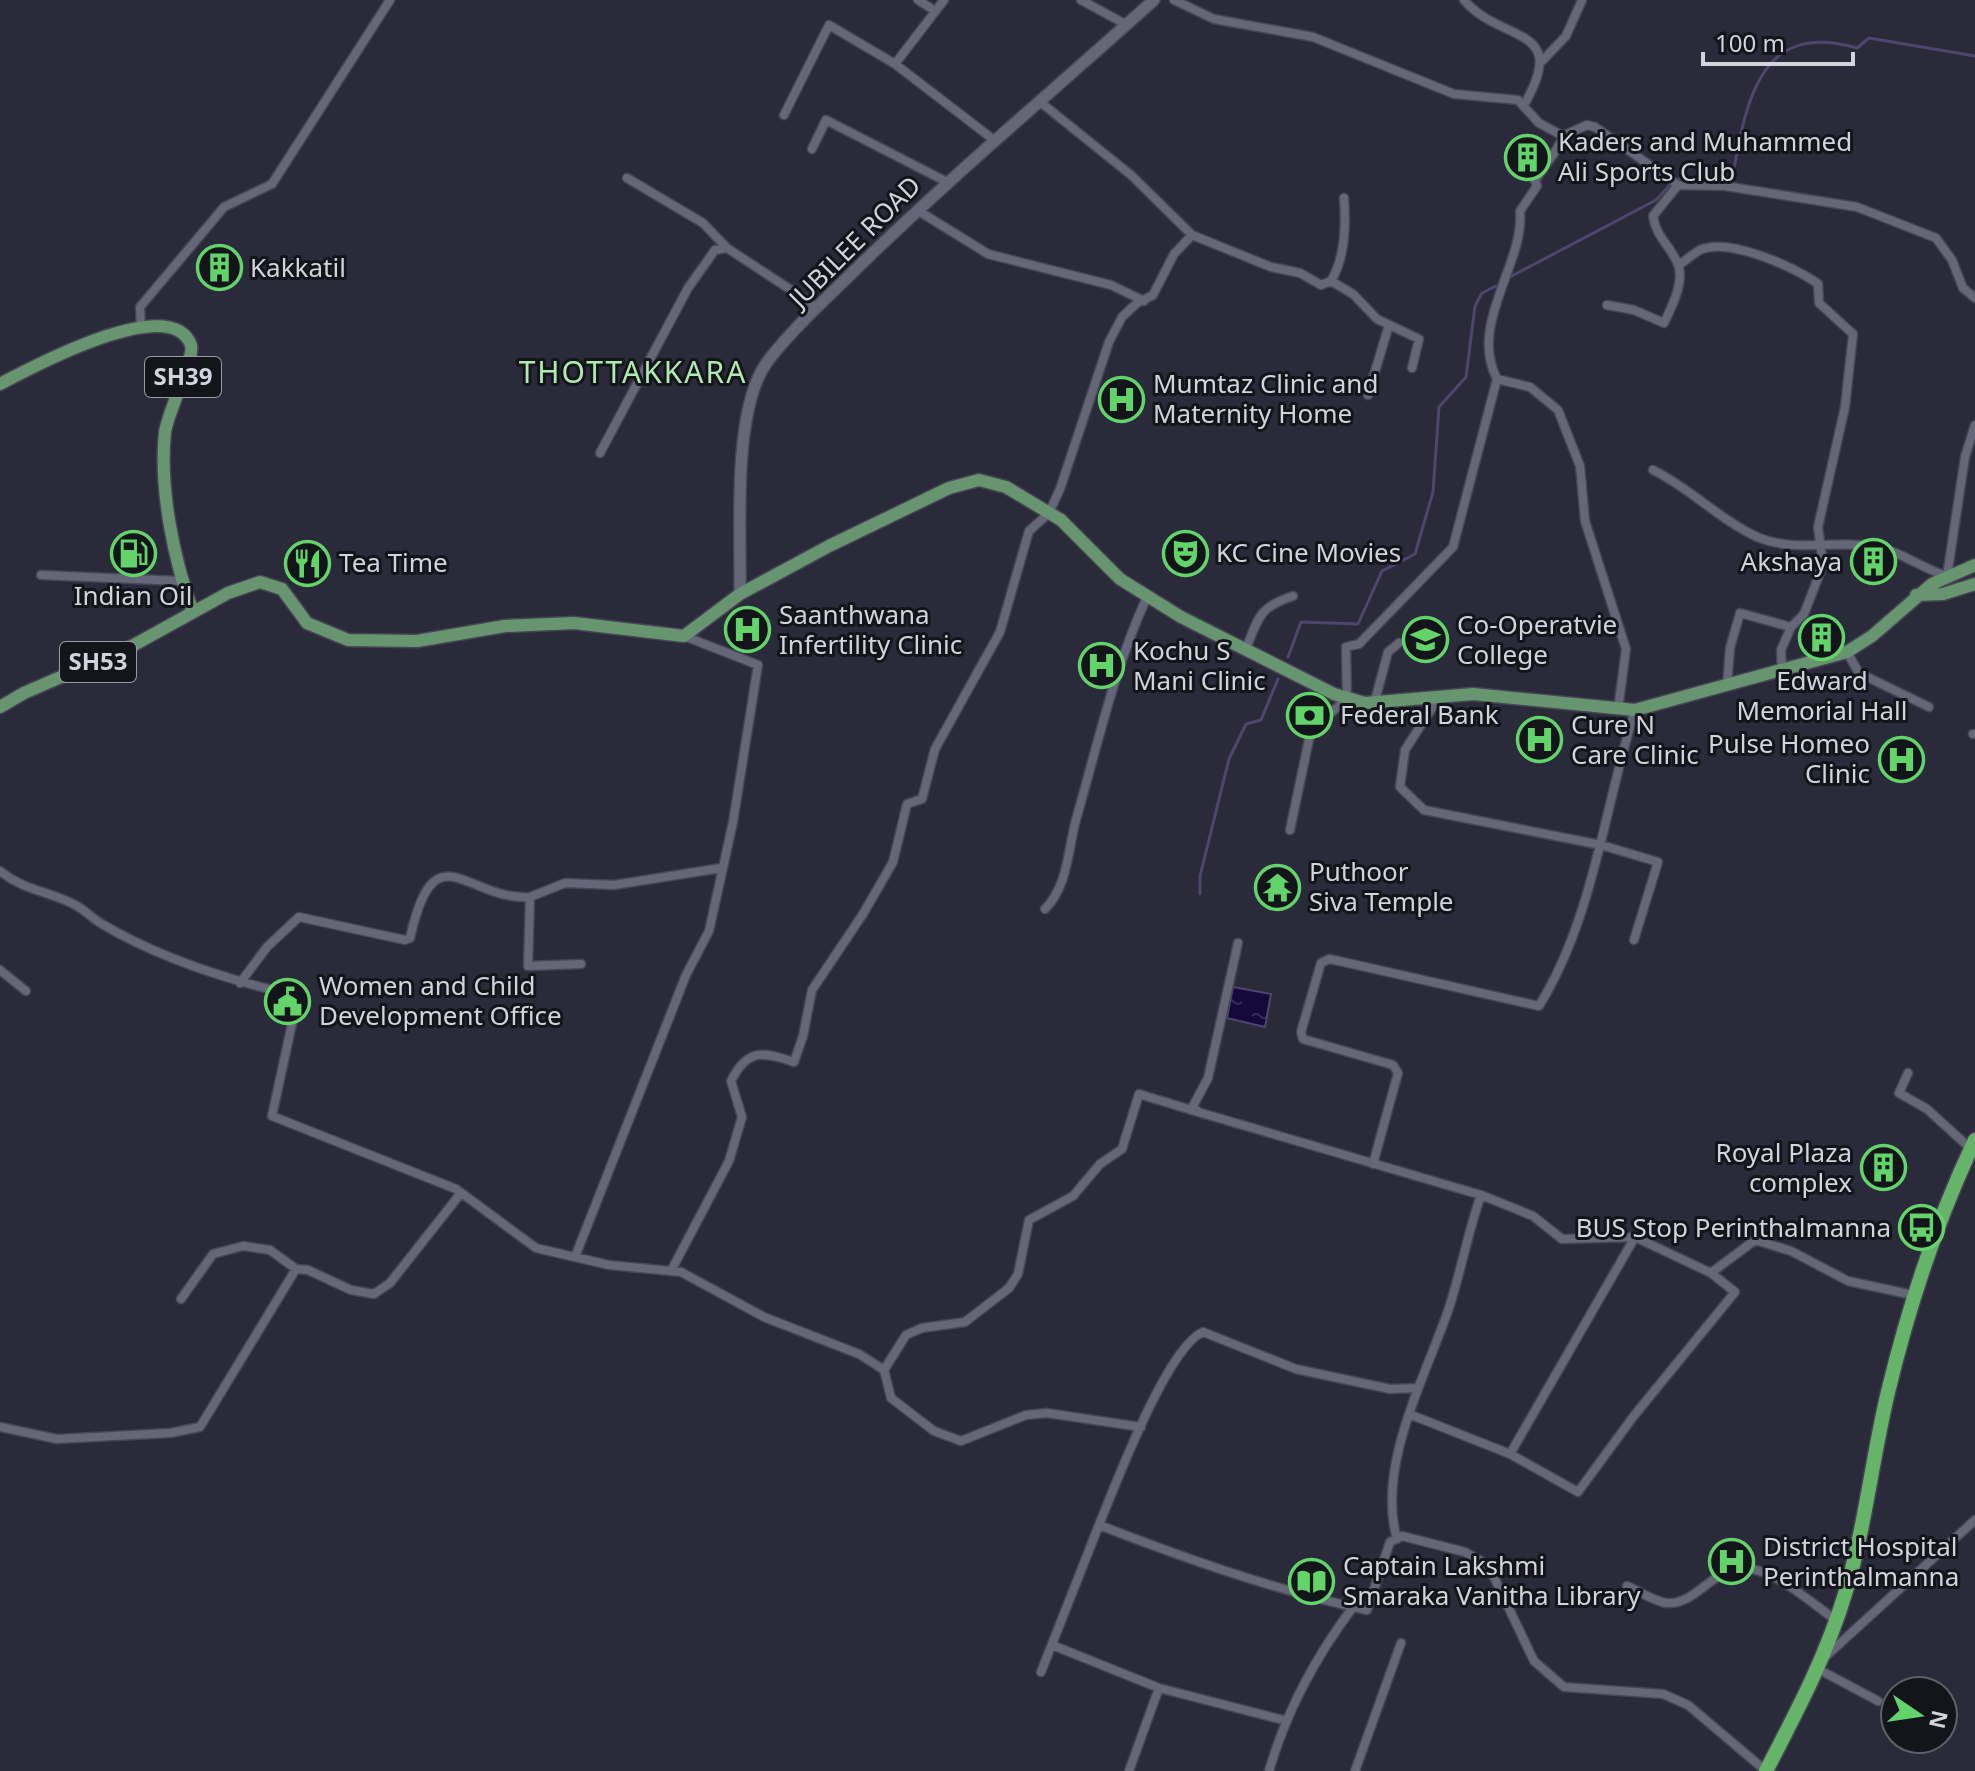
<svg xmlns="http://www.w3.org/2000/svg" width="1975" height="1771" viewBox="0 0 1975 1771" font-family="'Noto Sans',sans-serif">
	<defs>
		<pattern id="water-ripples" width="26" height="14" patternUnits="userSpaceOnUse" patternTransform="scale(2)"><rect width="26" height="14" fill="#15093c"/><path d="M2 4q2-2 4 0t4 0M15 11q2-2 4 0t4 0" fill="none" stroke="#362c58"/></pattern>
	</defs>
	<rect width="100%" height="100%" fill="#2b2a3b"/>
	<path fill="url(#water-ripples)" stroke="#4e466d" stroke-width="2" d="M1233 987 1271 994 1265 1027 1227 1018Z"/>
	<g fill="none" stroke-linecap="round" stroke-linejoin="round">
		<path stroke="#4e466d" stroke-width="3" d="M1679 179H1732C1746 105 1757 19 1857 48L1869 38 1975 56
			M1510 277 1656 200 1669 186
			M1288 657 1301 622 1358 624 1382 571 1415 554 1433 492 1439 407 1466 377 1475 306 1482 293 1496 286
			M1200 894V876L1229 759 1246 724 1261 720 1278 679"/>
		<defs>
			<path id="street" d="M918 0 935 11
				M1081 0 1127 25
				M1174 0 1214 19 1313 37 1454 94 1518 100 1539 123 1563 136 1587 125 1595 127 1678 185 1725 186 1857 207 1936 238 1952 260 1963 288 1975 298
				M1464 0C1501 44 1571 24 1524 105
				M1542 61 1566 36 1582 0
				M895 64 944 0
				M1039 101 1131 175 1192 235 1271 267 1300 273 1321 285 1331 281C1345 258 1346 224 1344 198
				M784 115 829 25 895 64 994 140
				M1563 136C1557 154 1544 164 1535 181L1537 186 1520 211C1525 263 1468 324 1497 379L1530 387 1558 410 1580 466 1585 521 1626 649 1618 710
				M812 149 826 120 947 182
				M627 178 703 223 727 248
				M917 210 988 254 1111 285 1144 301
				M1679 265C1686 260 1693 254 1700 250 1728 237 1795 267 1818 284L1819 303 1853 334 1845 407 1818 527 1823 565 1804 614 1791 627 1781 650 1782 672
				M1331 281 1353 294 1377 319 1419 339 1412 368
				M1607 305 1634 310 1664 323C1672 306 1686 280 1677 262 1669 244 1656 237 1653 216L1678 185
				M141 329 140 307 224 207 272 184 390 0
				M1368 395 1389 325
				M600 453 688 288 715 250 727 248 817 307
				M1653 470C1690 488 1720 520 1757 537 1795 553 1833 540 1873 546 1901 551 1920 568 1947 576L1965 457 1975 425
				M41 575 181 581
				M1245 651C1259 618 1257 608 1293 596
				M1847 652 1859 673 1929 707
				M1727 686 1730 648 1740 613 1791 627
				M1439 697 1405 750 1400 787 1424 810 1601 845 1658 862 1634 940
				M1374 704 1388 652 1399 643
				M1973 734H1975
				M1290 830 1311 730 1347 699 1346 647 1359 644 1453 547 1497 379
				M0 871C26 892 51 891 77 906 86 911 93 919 102 924 161 959 231 981 298 996L272 1116 456 1189 536 1248 609 1265 681 1272 764 1317 859 1354 884 1370 891 1398 934 1431 961 1441 1026 1415 1047 1413 1141 1427
				M1045 909C1069 885 1068 846 1077 816 1098 743 1115 666 1147 597
				M1238 943 1208 1078 1193 1106 1198 1112 1481 1195
				M581 964 528 966 530 897 565 883 614 885 721 868
				M0 970 26 991
				M240 983 267 947 299 917 405 940 410 938C435 827 466 901 530 897
				M1908 1073 1899 1093 1927 1109 1971 1149
				M1373 1164 1398 1073 1393 1065 1303 1039 1301 1032 1321 963 1329 959 1339 961 1539 1006C1594 917 1604 808 1635 710
				M575 1257 686 975 709 931 733 822 758 665 684 636
				M671 1271 729 1161 742 1117 731 1081C747 1049 762 1051 794 1062L803 1036 812 990 863 914 893 862 907 804 922 799 935 749 1000 632 1029 531 1049 513 1060 489 1109 342 1122 317 1137 303 1153 295 1174 254 1192 235
				M1711 1273 1735 1292 1633 1417 1578 1492 1510 1454 1635 1237 1711 1273 1755 1240 1791 1251 1848 1281 1913 1295
				M181 1299 213 1254 243 1246 270 1250 296 1269 308 1270 351 1290 374 1294 390 1283 461 1193
				M884 1370 906 1335 922 1328 965 1322 1009 1288 1018 1274 1029 1220 1073 1196 1100 1164 1122 1149 1139 1094 1198 1112
				M1418 1388 1390 1389 1296 1369 1203 1332C1167 1347 1115 1486 1099 1525 1187 1559 1274 1590 1367 1610L1390 1542 1402 1536 1465 1552 1481 1561 1494 1577 1534 1661 1564 1687 1663 1694 1688 1705 1766 1771
				M1409 1414 1510 1454
				M0 1427 57 1439 170 1433 200 1427 296 1269
				M1397 1539C1376 1466 1426 1376 1449 1308 1461 1271 1468 1232 1481 1195L1533 1216 1562 1239 1635 1237
				M1627 1586C1639 1591 1655 1602 1667 1603 1697 1605 1714 1566 1745 1568 1776 1570 1811 1603 1836 1620
				M1052 1645 1159 1688 1287 1721
				M1825 1657 1975 1520
				M1818 1669 1878 1701
				M1041 1672 1099 1525
				M1129 1771 1159 1688
				M1269 1771C1286 1712 1317 1655 1353 1607
				M1355 1771 1401 1643"/>
			<path id="secondary" d="M740 594C741 533 733 426 761 372 775 345 829 296 852 273 949 178 1053 91 1154 0"/>
			<path id="primary" d="M0 384C29 369 171 291 191 345 195 358 168 411 165 432 159 488 174 561 193 612
				M1916 595 1943 594 1975 584
				M0 707 24 693 132 646 228 593 260 582 282 589 307 623 348 640 417 641 505 626 574 623 684 636 740 594 829 546 949 488 979 480 1006 487 1061 520 1120 579 1181 617 1334 694 1365 703 1473 694 1635 710 1847 652 1872 636 1932 584 1975 565"/>
			<path id="highway" d="M1766 1771C1796 1713 1826 1657 1845 1594 1865 1529 1872 1459 1888 1392 1909 1305 1936 1222 1975 1140"/>
		</defs>
		<use href="#street" stroke="#454553" stroke-width="11"/>
		<use href="#secondary" stroke="#454553" stroke-width="14"/>
		<use href="#primary" stroke="#454553" stroke-width="15"/>
		<use href="#highway" stroke="#454553" stroke-width="17"/>
		<use href="#street" stroke="#666679" stroke-width="8"/>
		<use href="#secondary" stroke="#666679" stroke-width="11"/>
		<use href="#primary" stroke="#66956f" stroke-width="12"/>
		<use href="#highway" stroke="#66b469" stroke-width="14"/>
	</g>
	<defs>
		<symbol id="building-ring" viewBox="-11 -11 22 22"><circle r="9.5" fill="#14141b" stroke="#62d469" stroke-width="1.5"/><path d="M-4-6H4V6H1V3H-1V6H-4ZM-2.5-4.3h1.7v1.8h-1.7ZM.8-4.3h1.7v1.8H.8ZM-2.5-1h1.7V.8h-1.7ZM.8-1h1.7V.8H.8Z" fill="#62d469"/></symbol>
		<symbol id="hospital-ring" viewBox="-11 -11 22 22"><circle r="9.5" fill="#14141b" stroke="#62d469" stroke-width="1.5"/><path d="M-5-5h3v3.5h4V-5h3V5h-3V1.5h-4V5h-3Z" fill="#62d469"/></symbol>
		<symbol id="fuel-ring" viewBox="-11 -11 22 22"><circle r="9.5" fill="#14141b" stroke="#62d469" stroke-width="1.5"/><path d="M-5.5-6h7V0h2V4h1.3V-2.5L3-4.5l.8-.8L6-3V5H2.5V1h-1V6h-7ZM-4.2-4.7v3.2H.2V-4.7Z" fill="#62d469"/></symbol>
		<symbol id="theatre-ring" viewBox="-11 -11 22 22"><circle r="9.5" fill="#14141b" stroke="#62d469" stroke-width="1.5"/><path d="M-5-5.5Q0-4 5-5.5V0Q5 5 0 6Q-5 5-5 0ZM-3.3-2.5H-1v1.5H-3.3ZM1-2.5H3.3v1.5H1ZM-2.8 1Q0 5.5 2.8 1Z" fill="#62d469"/></symbol>
		<symbol id="restaurant-ring" viewBox="-11 -11 22 22"><circle r="9.5" fill="#14141b" stroke="#62d469" stroke-width="1.5"/><path d="M-5-6h1v4h1v-4h1v4h1v-4h1v5L-1.5 .5V6h-2V.5L-5-1ZM5-6V6H3V1.5H1.5Q1.5-4 5-6Z" fill="#62d469"/></symbol>
		<symbol id="university-ring" viewBox="-11 -11 22 22"><circle r="9.5" fill="#14141b" stroke="#62d469" stroke-width="1.5"/><path d="M0-5L7-2L0 1L-7-2ZM-4 1L0 2.5L4 1V4Q0 6-4 4Z" fill="#62d469"/></symbol>
		<symbol id="bank-ring" viewBox="-11 -11 22 22"><circle r="9.5" fill="#14141b" stroke="#62d469" stroke-width="1.5"/><path d="M-6-4H6V4H-6ZM0-2.3a2.3 2.3 0 1 0 0 4.6a2.3 2.3 0 1 0 0-4.6Z" fill="#62d469"/></symbol>
		<symbol id="temple-ring" viewBox="-11 -11 22 22"><circle r="9.5" fill="#14141b" stroke="#62d469" stroke-width="1.5"/><path d="M0-6L5-2H3V0L6.5 2.5H4V6H1.5V3h-3V6H-4V2.5H-6.5L-3 0V-2H-5Z" fill="#62d469"/></symbol>
		<symbol id="civic-ring" viewBox="-11 -11 22 22"><circle r="9.5" fill="#14141b" stroke="#62d469" stroke-width="1.5"/><path d="M-.6-6.5H3V-4.5H.6V-3L4-1V1h2V6H-6V1h2V-1L-.6-3ZM-1.2 2.5V6h2.4V2.5Z" fill="#62d469"/></symbol>
		<symbol id="bus-ring" viewBox="-11 -11 22 22"><circle r="9.5" fill="#14141b" stroke="#62d469" stroke-width="1.5"/><path d="M-5-6H5V4H4V6H2V4H-2V6H-4V4H-5ZM-3.5-4V0h7V-4ZM-3.5 1.2v1.5H-2V1.2ZM2 1.2v1.5H3.5V1.2Z" fill="#62d469"/></symbol>
		<symbol id="library-ring" viewBox="-11 -11 22 22"><circle r="9.5" fill="#14141b" stroke="#62d469" stroke-width="1.5"/><path d="M-6-4Q-3-5.5-.7-3.5V5Q-3 3-6 4ZM6-4Q3-5.5 .7-3.5V5Q3 3 6 4Z" fill="#62d469"/></symbol>
	</defs>
	<g fill-rule="evenodd">
		<use href="#building-ring" x="1502" y="132" width="51" height="51"/>
		<use href="#building-ring" x="194" y="242" width="51" height="51"/>
		<use href="#hospital-ring" x="1096" y="374" width="51" height="51"/>
		<use href="#fuel-ring" x="108" y="528" width="51" height="51"/>
		<use href="#theatre-ring" x="1160" y="528" width="51" height="51"/>
		<use href="#building-ring" x="1848" y="536" width="51" height="51"/>
		<use href="#restaurant-ring" x="282" y="538" width="51" height="51"/>
		<use href="#hospital-ring" x="722" y="604" width="51" height="51"/>
		<use href="#building-ring" x="1796" y="612" width="51" height="51"/>
		<use href="#university-ring" x="1400" y="614" width="51" height="51"/>
		<use href="#hospital-ring" x="1076" y="640" width="51" height="51"/>
		<use href="#bank-ring" x="1284" y="690" width="51" height="51"/>
		<use href="#hospital-ring" x="1514" y="714" width="51" height="51"/>
		<use href="#hospital-ring" x="1876" y="734" width="51" height="51"/>
		<use href="#temple-ring" x="1252" y="862" width="51" height="51"/>
		<use href="#civic-ring" x="262" y="976" width="51" height="51"/>
		<use href="#building-ring" x="1858" y="1142" width="51" height="51"/>
		<use href="#bus-ring" x="1896" y="1202" width="51" height="51"/>
		<use href="#hospital-ring" x="1706" y="1536" width="51" height="51"/>
		<use href="#library-ring" x="1286" y="1556" width="51" height="51"/>
	</g>
	<g text-anchor="middle" stroke-width="6" stroke-linejoin="round" paint-order="stroke">
		<g fill="#14141b" stroke="#9a9aa4" stroke-width="2">
			<rect x="145" y="357" width="76" height="40" rx="6"/>
			<rect x="60" y="642" width="76" height="40" rx="6"/>
		</g>
		<g font-size="24" font-weight="bold" fill="#d3d3de">
			<text x="183" y="385">SH39</text>
			<text x="98" y="670">SH53</text>
		</g>
		<g font-size="26" fill="#d3d3de" stroke="#14141b" text-anchor="start">
			<text x="1558" y="151">Kaders and Muhammed<tspan x="1558" dy="30">Ali Sports Club</tspan></text>
			<text x="250" y="277">Kakkatil</text>
			<text x="1153" y="393">Mumtaz Clinic and<tspan x="1153" dy="30">Maternity Home</tspan></text>
			<text x="1216" y="562">KC Cine Movies</text>
			<text x="1842" y="571" text-anchor="end">Akshaya</text>
			<text x="339" y="572">Tea Time</text>
			<text x="133" y="605" text-anchor="middle">Indian Oil</text>
			<text x="779" y="624">Saanthwana<tspan x="779" dy="30">Infertility Clinic</tspan></text>
			<text x="1457" y="634">Co-Operatvie<tspan x="1457" dy="30">College</tspan></text>
			<text x="1133" y="660">Kochu S<tspan x="1133" dy="30">Mani Clinic</tspan></text>
			<text x="1822" y="690" text-anchor="middle">Edward<tspan x="1822" dy="30">Memorial Hall</tspan></text>
			<text x="1340" y="724">Federal Bank</text>
			<text x="1571" y="734">Cure N<tspan x="1571" dy="30">Care Clinic</tspan></text>
			<text x="1870" y="753" text-anchor="end">Pulse Homeo<tspan x="1870" dy="30">Clinic</tspan></text>
			<text x="1309" y="881">Puthoor<tspan x="1309" dy="30">Siva Temple</tspan></text>
			<text x="319" y="995">Women and Child<tspan x="319" dy="30">Development Office</tspan></text>
			<text x="1852" y="1162" text-anchor="end">Royal Plaza<tspan x="1852" dy="30">complex</tspan></text>
			<text x="1891" y="1237" text-anchor="end">BUS Stop Perinthalmanna</text>
			<text x="1763" y="1556">District Hospital<tspan x="1763" dy="30">Perinthalmanna</tspan></text>
			<text x="1343" y="1575">Captain Lakshmi<tspan x="1343" dy="30">Smaraka Vanitha Library</tspan></text>
		</g>
		<g font-size="26" fill="#d3d3de" stroke="#14141b">
			<text transform="translate(855 242) rotate(-45)" y="9">JUBILEE ROAD</text>
		</g>
		<g font-size="30" letter-spacing="2" fill="#afeab0" stroke="#14141b">
			<text x="633" y="383">THOTTAKKARA</text>
		</g>
	</g>
	<g transform="translate(1919 1715) rotate(103)"><circle r="38" fill="#14141b" stroke="#606069" stroke-width="2"/>
	<path d="M0-6L14 30L0 20L-14 30Z" fill="#62d469"/>
	<text y="-12" font-size="22" font-weight="bold" text-anchor="middle" fill="#d3d3de">N</text>
	</g>
	<path d="M1703 52v12h150v-12" fill="none" stroke="#d3d3de" stroke-width="4"/>
	<text x="1715" y="52" font-size="24" fill="#d3d3de" stroke="#14141b" stroke-width="6" paint-order="stroke">100 m</text>
</svg>
